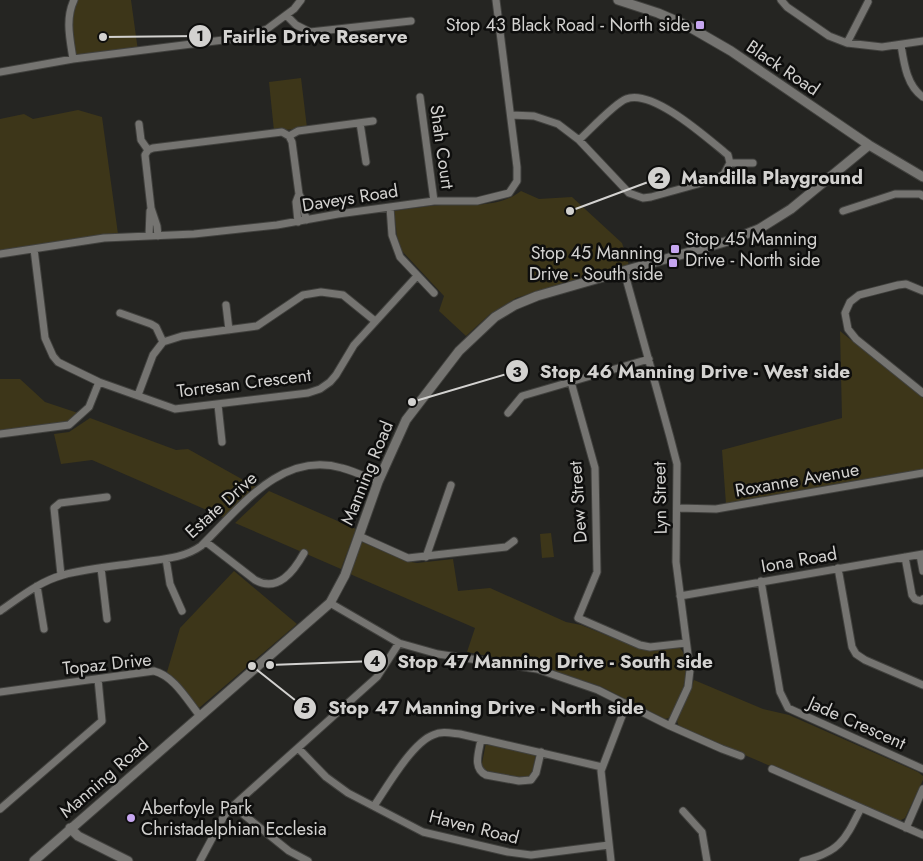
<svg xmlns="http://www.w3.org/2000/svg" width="923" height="861" viewBox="0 0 923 861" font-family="Jost,sans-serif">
	<rect width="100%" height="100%" fill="#252522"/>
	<path fill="#3d3619" d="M74 0H131L138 51 73 59 72 5Z
		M301 78 307 128 274 131 269 82Z
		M78 110 102 117 118 234 0 254V119L24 114 33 119Z
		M521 191 539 199 572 197 622 243 629 265 516 298 490 314 466 336 439 311 444 296 402 251 397 236 394 211C409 209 425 206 441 205 469 204 497 209 521 191Z
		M840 331 923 398V469L726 504 722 450 842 418Z
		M0 379H20L45 402 78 413 66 423 0 431Z
		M90 418 176 450 188 449 256 487 225 518 92 460 61 464 54 434 69 432Z
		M269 491 356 529 341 569 235 523Z
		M551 533 554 557 542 558 540 534Z
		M362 542 406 561 417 563 453 559 458 591 490 588 566 622 581 625 643 650 680 648C696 666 679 699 672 717L665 719 600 686 539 666 467 652 475 628 350 574Z
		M234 571 297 624 199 708 167 672 180 628Z
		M694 680 763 709 789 715 918 772 923 776V780L905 818 899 821 679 727 677 721Z
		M486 743 536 754 532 772 529 776 523 778 488 771 483 768 482 763Z"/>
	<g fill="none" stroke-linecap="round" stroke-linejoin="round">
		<defs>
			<path id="street" d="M781 0 787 7 829 36 847 43 882 47 923 41
				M286 15 296 25 310 32 411 21
				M847 43 868 2
				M901 45C904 64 907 86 923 97
				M73 59C70 39 65 19 74 0
				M0 72 73 59 239 38 267 29 294 9 301 0
				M420 97 434 201
				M511 115 534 116 558 124 579 140 629 193 643 198 651 197 716 179 724 174 730 163 728 155C707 138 652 88 626 99 615 103 589 131 579 140
				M360 123 366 162
				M139 124 141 140 148 150
				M289 136 298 131 373 121
				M730 163H753
				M390 207 392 235 400 257 434 293
				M843 211 895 194H920L923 196
				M298 222 296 202 299 194
				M149 236 150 211
				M158 236 157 226 151 208 145 155 148 150 153 148 282 132 289 136 292 142 299 194 302 200 306 220
				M34 249 45 338 53 356 58 362 70 368 99 382 175 409 308 393 320 389 330 382 336 375 354 345 417 276
				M0 254 104 238 194 234 277 225 338 214 434 201H477L509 193 517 181V167L496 0
				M624 271 670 437 677 464 676 562 690 670 688 687 670 726
				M923 291 906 284 898 285 859 295 850 302 845 313 848 329 856 339 923 393
				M226 305 229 330
				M120 313 151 324 156 327 163 342
				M571 382 595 468 597 572 578 618 640 645 650 647 686 643
				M138 395 153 355 163 342 182 336 257 326 303 295 321 292 343 295 375 321
				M218 405 222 442
				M508 413 522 396 649 359
				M0 434 69 425 89 407 99 382
				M677 508 716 509 923 473
				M359 536 408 558 506 547 514 541
				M206 542 255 580C278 593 294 571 304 553
				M920 555 923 571
				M426 557 451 485
				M905 557 912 595 915 599 921 601 923 599
				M166 559 170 584 182 611
				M101 568 107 619
				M838 568 852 647 856 654 865 660 923 685
				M61 575 54 508 60 503 107 497
				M761 581 780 692 788 708 923 769
				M37 586 44 629
				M680 596 923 554
				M330 603 399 643 438 654 537 669 598 690 670 726 722 749 741 756
				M0 611C19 598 40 581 63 575 89 568 116 566 143 562 164 559 184 558 201 546 239 509 281 450 342 468 354 471 366 477 378 482
				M0 692 154 671C174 676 187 700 200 716
				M481 739C479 752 472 768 486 775L519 781 531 780 536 773 541 752
				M298 748 326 777 348 793 423 832 508 852 531 855 609 845
				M772 769 923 835
				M233 806 289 851 308 861
				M374 806C387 787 412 743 433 735 442 731 450 733 460 734L602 767
				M0 809 102 721 98 679
				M683 811 702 832 707 861
				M906 828 923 789
				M200 861 224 816 233 806 377 677 399 643
				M611 861 601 771 627 703
				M803 861C840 852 845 840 861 808"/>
			<path id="secondary" d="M618 0 658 13 686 25 731 51 869 145 923 177
				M70 828 78 836 128 861
				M34 861 330 603 345 575 378 482 406 420 459 351 495 317 515 305 537 296 728 241 759 229 791 209 869 145"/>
		</defs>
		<use href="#street" stroke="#41413e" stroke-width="9"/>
		<use href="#secondary" stroke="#41413e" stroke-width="11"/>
		<use href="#street" stroke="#757471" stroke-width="7"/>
		<use href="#secondary" stroke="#757471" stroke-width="9"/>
	</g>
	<g fill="#c6a6f0" stroke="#0e0e0d" stroke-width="2">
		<rect x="695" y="20" width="10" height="10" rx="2.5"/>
		<rect x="670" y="244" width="10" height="10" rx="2.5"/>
		<rect x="668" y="258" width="10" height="10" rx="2.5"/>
		<circle cx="131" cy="818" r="5"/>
	</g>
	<g text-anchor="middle" stroke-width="5" stroke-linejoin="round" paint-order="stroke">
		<g font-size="18" fill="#d3d2d0" stroke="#0e0e0d" text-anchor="end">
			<text x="690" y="31">Stop 43 Black Road - North side</text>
			<text x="685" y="245" text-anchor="start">Stop 45 Manning<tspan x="685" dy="21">Drive - North side</tspan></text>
			<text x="663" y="259">Stop 45 Manning<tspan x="663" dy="21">Drive - South side</tspan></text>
			<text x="141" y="814" text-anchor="start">Aberfoyle Park<tspan x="141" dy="21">Christadelphian Ecclesia</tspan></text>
		</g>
		<g font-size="18" fill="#d3d2d0" stroke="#0e0e0d">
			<text transform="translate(783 68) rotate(34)" y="6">Black Road</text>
			<text transform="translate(442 147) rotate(82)" y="6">Shah Court</text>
			<text transform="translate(350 198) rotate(-9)" y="6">Daveys Road</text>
			<text transform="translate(244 383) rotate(-7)" y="6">Torresan Crescent</text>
			<text transform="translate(367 473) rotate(-68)" y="6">Manning Road</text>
			<text transform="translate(797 480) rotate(-10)" y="6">Roxanne Avenue</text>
			<text transform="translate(660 498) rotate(-91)" y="6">Lyn Street</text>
			<text transform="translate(578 502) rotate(-94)" y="6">Dew Street</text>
			<text transform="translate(221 505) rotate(-42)" y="6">Estate Drive</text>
			<text transform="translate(799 560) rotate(-10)" y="6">Iona Road</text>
			<text transform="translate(107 664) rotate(-6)" y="6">Topaz Drive</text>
			<text transform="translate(857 723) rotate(24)" y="6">Jade Crescent</text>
			<text transform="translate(104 778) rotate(-41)" y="6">Manning Road</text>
			<text transform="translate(474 827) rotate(14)" y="6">Haven Road</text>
		</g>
	</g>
	<path fill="none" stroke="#d3d2d0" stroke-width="2" d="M103 37L200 36M570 211L659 178M412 402L517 371M270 665L375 661M252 666L305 708"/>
	<g fill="#d3d2d0" stroke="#0e0e0d" stroke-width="2">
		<circle cx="103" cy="37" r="5"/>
		<circle cx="570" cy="211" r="5"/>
		<circle cx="412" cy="402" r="5"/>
		<circle cx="270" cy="665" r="5"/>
		<circle cx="252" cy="666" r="5"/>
		<circle cx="200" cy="36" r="12"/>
		<circle cx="659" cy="178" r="12"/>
		<circle cx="517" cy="371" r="12"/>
		<circle cx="375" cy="661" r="12"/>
		<circle cx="305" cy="708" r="12"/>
	</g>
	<g font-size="15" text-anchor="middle" font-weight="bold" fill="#111">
		<text x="200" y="41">1</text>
		<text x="659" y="183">2</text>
		<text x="517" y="377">3</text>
		<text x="375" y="666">4</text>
		<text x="305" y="713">5</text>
	</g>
	<g font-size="19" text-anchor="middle" font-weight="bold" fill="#d3d2d0" stroke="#0e0e0d" stroke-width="5" stroke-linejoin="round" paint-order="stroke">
		<text x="315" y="43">Fairlie Drive Reserve</text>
		<text x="772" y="184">Mandilla Playground</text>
		<text x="695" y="378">Stop 46 Manning Drive - West side</text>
		<text x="555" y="668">Stop 47 Manning Drive - South side</text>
		<text x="486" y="714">Stop 47 Manning Drive - North side</text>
	</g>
</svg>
